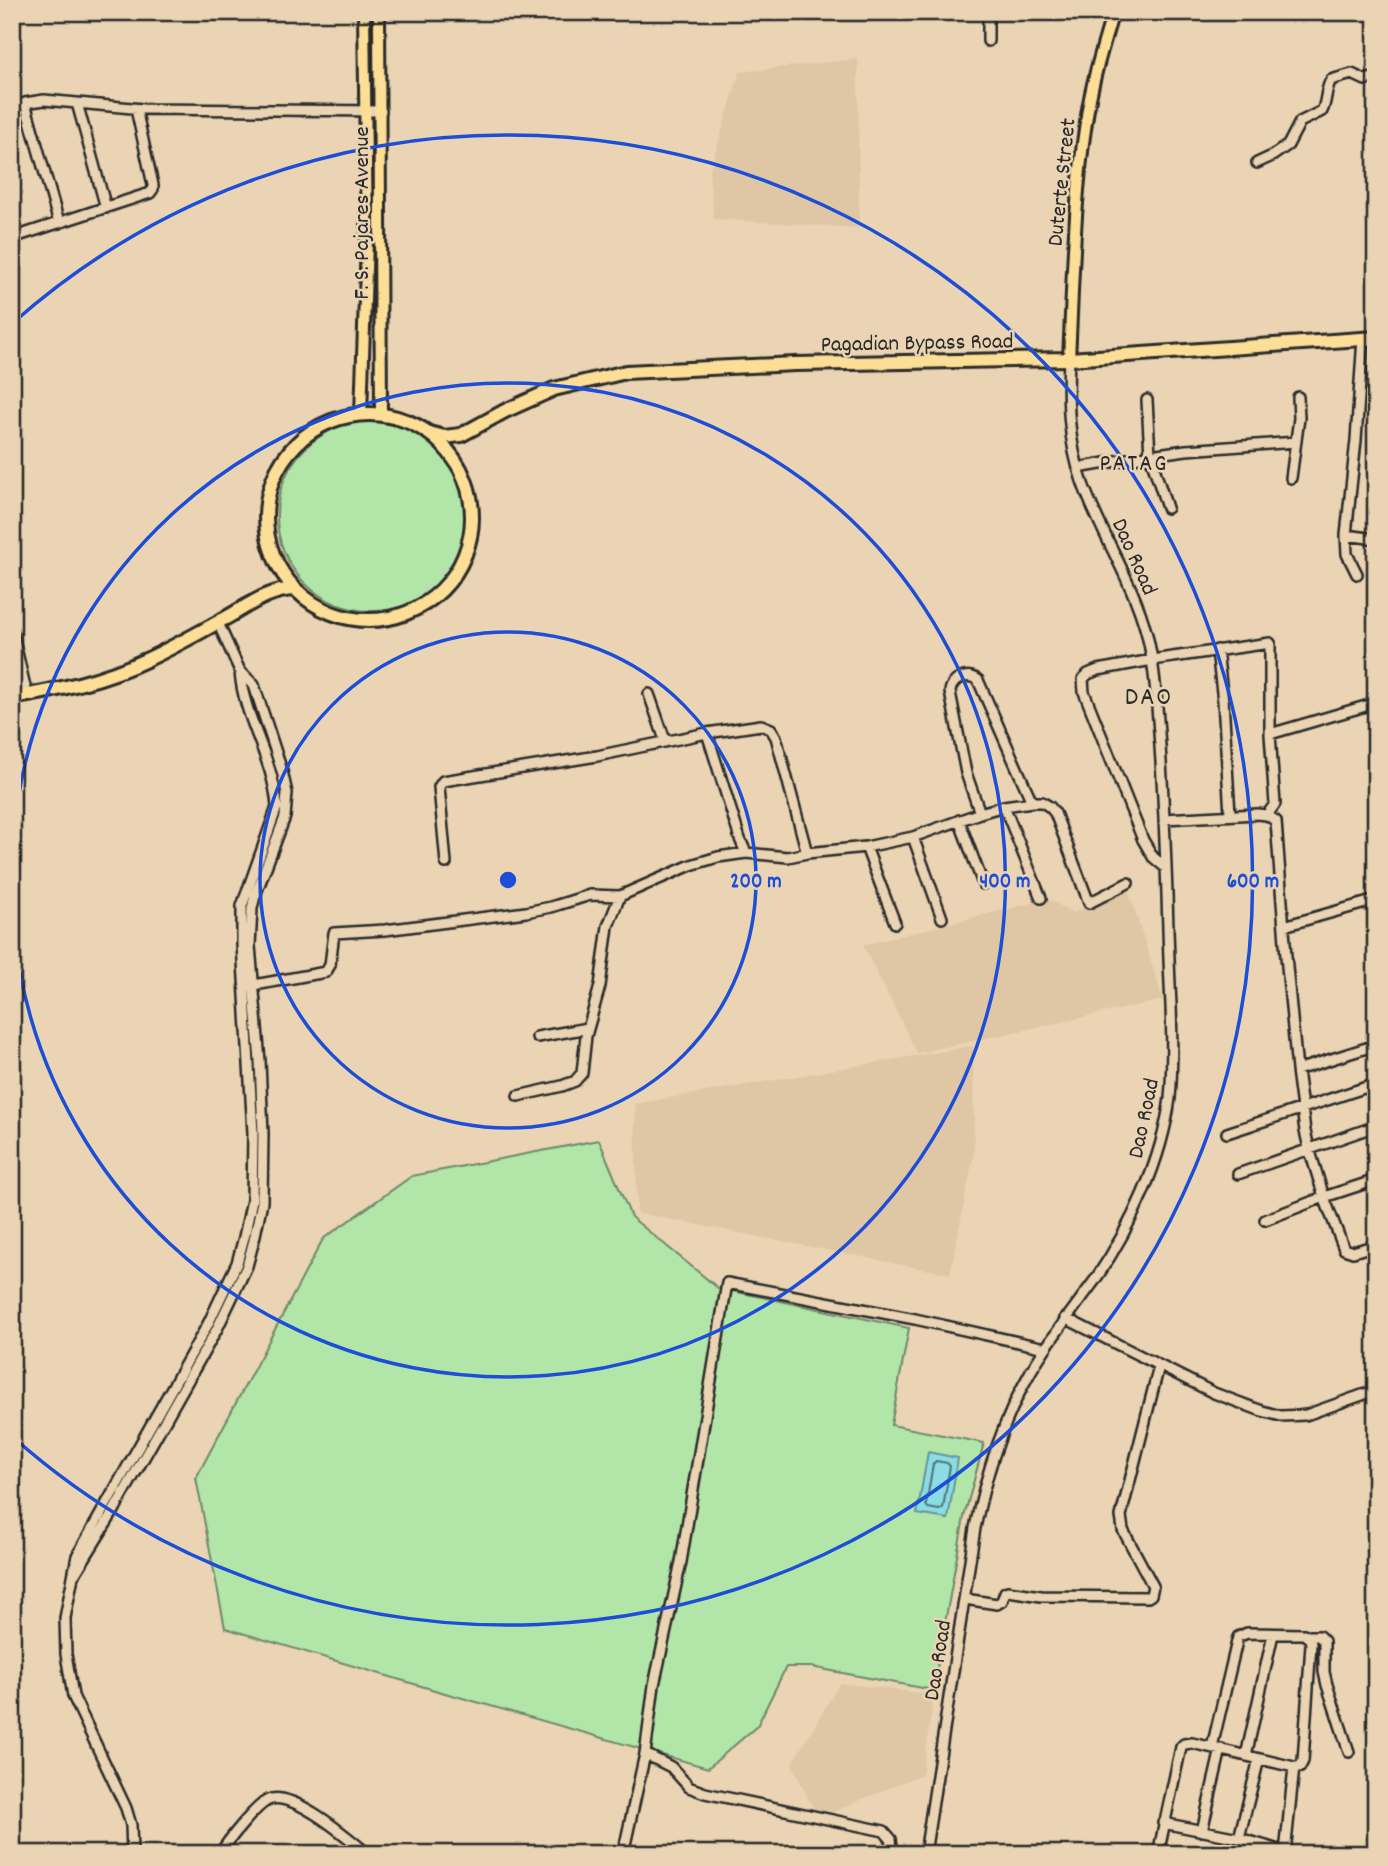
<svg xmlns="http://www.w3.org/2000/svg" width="1388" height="1866" viewBox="0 0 1388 1866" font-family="Dekko,sans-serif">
	<rect width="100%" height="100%" fill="#ead4b3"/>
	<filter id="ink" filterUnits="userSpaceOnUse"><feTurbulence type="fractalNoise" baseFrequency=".0143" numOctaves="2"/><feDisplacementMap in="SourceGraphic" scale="14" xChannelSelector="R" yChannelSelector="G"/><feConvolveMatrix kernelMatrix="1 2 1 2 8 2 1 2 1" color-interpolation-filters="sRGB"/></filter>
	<g filter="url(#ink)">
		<path fill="#dfc6a4" d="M858 59 859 228 714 219 709 173 740 72Z
			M1128 889 1163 1000 917 1053 863 945 1048 899 1073 913Z
			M973 1046 974 1153 950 1274 637 1213 635 1104Z
			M840 1683 934 1695 922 1774 818 1818 792 1764Z"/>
		<path fill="#b2e6a8" stroke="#6e886a" stroke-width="2" d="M277 516a95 95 0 1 1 190 0a95 95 0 1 1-190 0Z
			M599 1140 631 1217 718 1288 909 1328 891 1425 984 1443 964 1517 933 1690 811 1667H786L757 1726 708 1768 438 1691 225 1628 196 1478 323 1239 412 1176Z"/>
		<path fill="#8bdce4" stroke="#65959a" stroke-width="2" d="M928 1452 958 1458 948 1519 917 1514Z"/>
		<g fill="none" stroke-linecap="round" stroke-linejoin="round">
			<path stroke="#517275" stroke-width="2" d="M936 1461 947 1463 950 1466 943 1508 939 1510 928 1508 926 1505 933 1464Z"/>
			<defs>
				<path id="minor" d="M988 12V41
					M25 103 59 223
					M77 103 106 208
					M12 109 25 103 44 100 143 109 381 111
					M1257 163 1272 156 1288 145 1300 122 1322 111C1327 101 1325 90 1331 80L1352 74 1365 80 1376 77
					M12 238 150 193 153 189V185L136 109
					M1147 400 1150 455 1167 508
					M1078 468 1150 455 1186 450 1296 442
					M1291 478 1299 418 1298 397
					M1346 535 1376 539
					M1357 574 1347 554 1346 535 1356 440 1363 338
					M12 631 27 695
					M1217 650 1223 701 1230 814
					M649 694 665 740
					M707 733 740 839 746 853
					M1270 734 1376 703
					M1004 806 1041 898
					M980 813 966 773 950 692C951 679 968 672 978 680L1032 802
					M1164 819 1257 814 1267 815 1276 821 1286 956 1297 1070 1305 1131 1309 1148 1324 1197 1344 1249 1353 1252 1376 1245
					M959 820 983 884
					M913 837 942 918
					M866 847 895 923
					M446 863 439 787 443 781 597 756 707 733 761 725 771 729 776 737 807 853
					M1166 868 1153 857 1143 840 1084 692 1083 679 1088 674 1098 670 1152 660 1270 643V734L1275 804 1267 815
					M1284 926 1376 900
					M249 986 326 972 330 965 334 933 385 930 526 912 551 907 590 895 620 896 691 865 718 857 746 853 788 857 807 853 866 847 913 837 980 813 1004 806 1032 802H1042L1050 807 1055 813 1089 903 1128 883
					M537 1037 588 1028
					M1297 1070 1376 1045
					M518 1096 562 1086 575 1081 582 1073 586 1036 600 986 608 926 620 896
					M1227 1133 1376 1084
					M1238 1174 1376 1126
					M1265 1220 1324 1197 1376 1180
					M1065 1318 1214 1393 1262 1411 1281 1416 1306 1415 1376 1390
					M75 1574 112 1514 217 1329 247 1266 254 1240 262 1202 263 1134 260 1061 250 946 252 908 255 896 285 817 287 793 282 771 254 685 240 671 218 623
					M965 1599 997 1604 1002 1601 1005 1592 1008 1591 1041 1596 1148 1597 1151 1595 1153 1586 1123 1530 1121 1516 1159 1366
					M1307 1636H1319L1324 1641V1672L1327 1685 1349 1752
					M1212 1747 1238 1637 1247 1633 1304 1634 1310 1639 1311 1644 1303 1761 1300 1767H1294
					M645 1754 671 1767 689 1787 705 1793 884 1831 891 1839 893 1854
					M1246 1756 1273 1634
					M1163 1823 1239 1838 1279 1850 1285 1854
					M1202 1831 1221 1749
					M1239 1838 1259 1759
					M132 1854 131 1825 126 1808 73 1696 66 1654 65 1618 77 1556 208 1324 237 1263 244 1237 252 1200 253 1133 242 944V906L277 807C274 759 243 718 240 671
					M220 1854C227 1842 258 1802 271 1799 297 1793 348 1838 368 1854
					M623 1854 645 1754 654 1685 681 1562 727 1283 915 1319 1045 1348
					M925 1854 975 1528C986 1473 1003 1420 1031 1371 1050 1339 1073 1310 1095 1280 1131 1227 1162 1161 1170 1098 1173 1067 1172 1036 1171 1005 1169 968 1168 931 1167 894 1165 836 1163 778 1158 720 1156 692 1154 663 1147 635 1133 580 1100 533 1082 481 1068 440 1067 401 1069 359
					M1158 1854 1181 1747 1184 1744 1192 1743 1294 1767 1285 1853"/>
				<path id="major" d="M379 12 381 414
					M1069 359C1073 280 1074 200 1086 122 1091 85 1102 49 1113 12
					M361 414 367 240 364 12"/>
				<path id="highway" d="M266 517a103 103 0 1 1 206 0a103 103 0 1 1-206 0Z
					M429 433 444 437 461 435 505 411 554 389 626 372 795 364 1069 359 1376 338
					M12 698C58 690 104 680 146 660 172 648 197 634 222 620 247 607 266 590 295 589"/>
			</defs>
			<use href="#minor" stroke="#2b2b2b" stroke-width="14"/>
			<use href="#major" stroke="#2b2b2b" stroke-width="16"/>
			<use href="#highway" stroke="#2b2b2b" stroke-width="18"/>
			<use href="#minor" stroke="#ead4b3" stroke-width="9"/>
			<use href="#major" stroke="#fdde96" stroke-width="10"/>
			<use href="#highway" stroke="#fdde96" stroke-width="12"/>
		</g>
	</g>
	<g fill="none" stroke="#1d4ed8" stroke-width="3.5">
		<circle cx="508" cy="880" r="248"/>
		<path d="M13 841A497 497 0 1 1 13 919"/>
		<path d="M14 322A745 745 0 1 1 14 1438"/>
	</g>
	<g text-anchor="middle" stroke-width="5" stroke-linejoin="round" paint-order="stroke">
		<g font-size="23" fill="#2b2b2b" stroke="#ead4b3">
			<text transform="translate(1060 182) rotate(-84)" y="8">Duterte Street</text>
			<text transform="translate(360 213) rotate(-90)" y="8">F. S. Pajares Avenue</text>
			<text transform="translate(917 341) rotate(-1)" y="8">Pagadian Bypass Road</text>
			<text transform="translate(1136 556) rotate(66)" y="8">Dao Road</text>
			<text transform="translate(1142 1118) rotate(-78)" y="8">Dao Road</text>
			<text transform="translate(936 1660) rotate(-81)" y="8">Dao Road</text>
		</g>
		<g font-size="24" letter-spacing="2" fill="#2b2b2b" stroke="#ead4b3">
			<text x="1134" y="470">PATAG</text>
		</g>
		<g font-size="26" letter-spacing="2" fill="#2b2b2b" stroke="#ead4b3">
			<text x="1149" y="704">DAO</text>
		</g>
	</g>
	<circle cx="508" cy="880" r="10" fill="#1d4ed8" stroke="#ead4b3" stroke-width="3.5"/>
	<g font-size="21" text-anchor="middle" font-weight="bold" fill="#1d4ed8" stroke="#ead4b3" stroke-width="5" stroke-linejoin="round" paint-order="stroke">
		<text x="756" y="887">200 m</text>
		<text x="1005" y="887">400 m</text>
		<text x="1253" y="887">600 m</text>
	</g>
	<rect width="1388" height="1866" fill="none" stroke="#ead4b3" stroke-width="42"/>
	<rect x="21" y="21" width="1346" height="1824" fill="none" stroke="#2b2b2b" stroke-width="2.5" filter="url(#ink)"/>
</svg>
